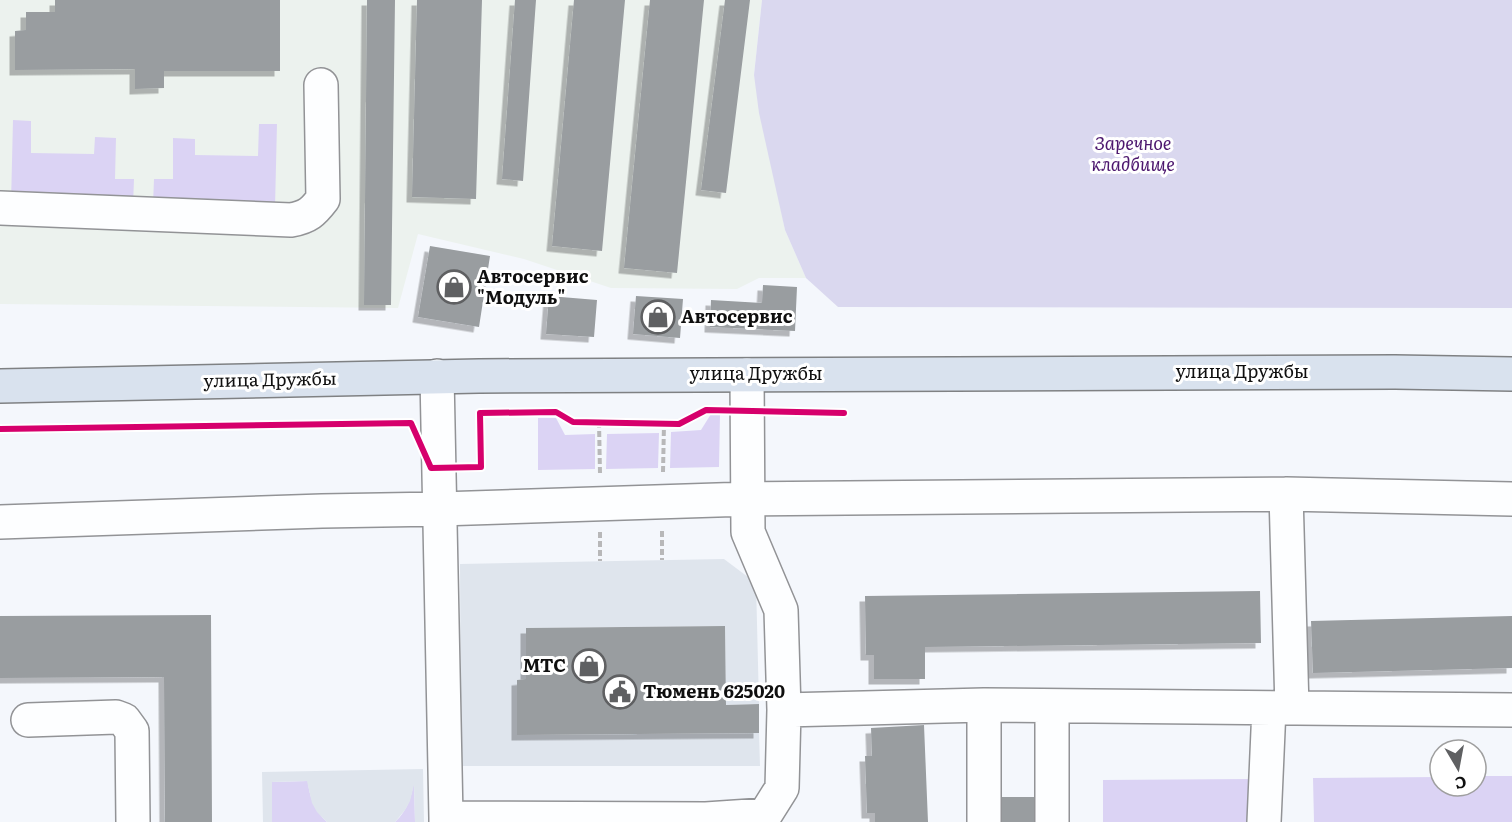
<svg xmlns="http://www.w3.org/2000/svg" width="1512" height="822" viewBox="0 0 1512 822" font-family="Literata,serif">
	<defs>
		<filter id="shadow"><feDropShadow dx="-5.5" dy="5.5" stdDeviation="0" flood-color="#0004"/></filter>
	</defs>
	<rect width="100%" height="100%" fill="#f4f7fc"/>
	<path fill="#ecf2ee" d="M0 0H762L754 75 785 230 806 278H759L737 289 611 288 524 259 418 234 398 308 0 304Z"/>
	<path fill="#dbd3f4" d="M13 120 31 121V153L94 154 95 137 116 138 115 179H134L133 205 11 203Z
		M259 124H277L275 207 153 205 154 179H173V138L195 139V155L258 156Z
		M711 414H720L719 467 670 468 671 432 701 430Z
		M538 418H556L565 435 595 434V469L538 470Z
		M659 433 658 468 606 469 607 434Z
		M1476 776H1512V822H1314L1313 778 1440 777V786H1476Z
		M414 779 415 822H395C408 810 412 796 414 779Z
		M1250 779V822H1103V780Z
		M308 781C309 797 315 811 327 822H272L271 782Z"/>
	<path fill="#dad8ef" d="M762 0H1512V308L838 307 806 278 785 230 759 113 754 75Z"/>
	<path fill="#dfe5ed" d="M724 559 756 583 759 704 726 705 725 626 526 628V679L517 680V735L759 733 760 766H461L460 564Z
		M423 769 424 822H415L414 785 410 801 405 810 395 822H327L317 812 312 803 307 781 272 782V822H263L262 772Z"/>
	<path fill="#999da0" filter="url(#shadow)" d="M55 0H280V71H164V88L135 89V69L15 70V31L26 30V12H55Z
		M367 0H395L391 305H364Z
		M417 0H482L476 199 412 197Z
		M515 0H536L523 181 502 179Z
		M574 0H625L602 251 552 246Z
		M650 0H704L677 273 624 268Z
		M725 0H750L726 193 701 190Z
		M430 246 490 256 479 327 418 317Z
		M763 285 797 287 795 331 710 327 711 300 762 303Z
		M549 296 597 300 594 337 546 334Z
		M636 296 683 299 680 338 633 334Z
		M1260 591 1261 643 925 647V679H874V655H866L865 596Z
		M211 615 212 822H165L164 677 0 678V616Z
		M1512 616V668L1313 673 1311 621Z
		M725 626 726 705 759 704V733L517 735V680L526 679V628Z
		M924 725 928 822H875V813H867L865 756H872L871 728Z
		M996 797H1034L1035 822H996Z"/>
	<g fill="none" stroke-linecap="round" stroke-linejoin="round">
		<defs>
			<path id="minor" d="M0 208 291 220C308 217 313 212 323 199L321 85
				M437 376 446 818
				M1286 494 1292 708
				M0 522 322 511 440 509 748 499 1286 494 1512 499
				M984 705V822
				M1052 706V822
				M784 710 984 705 1512 710
				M28 720 116 717 124 720 132 731 133 822
				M446 822V818L706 819 765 815 782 788 784 710 781 610 748 532 747 375
				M1264 822 1269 708"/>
			<path id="major" d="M0 386 479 376 1395 372 1512 374"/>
		</defs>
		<use href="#minor" stroke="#929396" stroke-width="36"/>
		<use href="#major" stroke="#7f8183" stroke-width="36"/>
		<path stroke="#b8b8b9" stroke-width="4" stroke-dasharray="6 3" stroke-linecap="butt" d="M776 411 844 413
			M599 422 600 473
			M0 429 408 423
			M467 467H481L480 413 556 412 573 422 679 424 706 410H717
			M663 472 664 424
			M662 531V560
			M600 532V561"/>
		<use href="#minor" stroke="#fdfeff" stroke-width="33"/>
		<use href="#major" stroke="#d9e2ee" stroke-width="33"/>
		<defs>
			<path id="cycleway" d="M0 429 411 423 431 468 481 467 480 413 556 412 573 422 679 424 706 410 844 413"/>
		</defs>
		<use href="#cycleway" stroke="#fff" stroke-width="10"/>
		<use href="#cycleway" stroke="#d6006c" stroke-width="6"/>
	</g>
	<defs>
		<symbol id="shop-ring" viewBox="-11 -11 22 22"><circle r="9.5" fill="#fff" stroke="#5f6062" stroke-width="1.5"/><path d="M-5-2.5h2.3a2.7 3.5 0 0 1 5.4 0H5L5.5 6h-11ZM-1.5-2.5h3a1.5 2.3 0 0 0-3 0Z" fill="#5f6062"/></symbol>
		<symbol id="civic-ring" viewBox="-11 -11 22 22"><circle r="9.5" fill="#fff" stroke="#5f6062" stroke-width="1.5"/><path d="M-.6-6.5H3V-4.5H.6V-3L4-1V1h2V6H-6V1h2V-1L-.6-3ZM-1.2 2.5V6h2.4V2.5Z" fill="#5f6062"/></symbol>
	</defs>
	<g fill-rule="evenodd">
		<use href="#shop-ring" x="435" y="268" width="38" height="38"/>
		<use href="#shop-ring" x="639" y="298" width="38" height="38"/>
		<use href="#shop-ring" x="570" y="647" width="38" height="38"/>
		<use href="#civic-ring" x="601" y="673" width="38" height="38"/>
	</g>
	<g text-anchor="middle" stroke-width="6" stroke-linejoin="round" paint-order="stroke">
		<g font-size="18" font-style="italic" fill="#4c176e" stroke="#fff">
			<text x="1133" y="150">Заречное<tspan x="1133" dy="21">кладбище</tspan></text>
		</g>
		<g font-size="18" font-weight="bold" fill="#0f0f0f" stroke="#fff" text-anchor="start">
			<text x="477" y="283">Автосервис<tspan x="477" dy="21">"Модуль"</tspan></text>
			<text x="681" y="323">Автосервис</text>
			<text x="566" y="672" text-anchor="end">МТС</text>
			<text x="643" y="698">Тюмень 625020</text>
		</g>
		<g font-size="18" fill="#0f0f0f" stroke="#fff">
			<text x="1242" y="378">улица Дружбы</text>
			<text x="756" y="380">улица Дружбы</text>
			<text transform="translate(270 380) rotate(-1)" y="6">улица Дружбы</text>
		</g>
	</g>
	<g transform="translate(1458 768) rotate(170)"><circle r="28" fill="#ffffff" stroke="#9f9f9f" stroke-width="1.5"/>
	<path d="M0-4.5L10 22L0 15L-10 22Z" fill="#5f6062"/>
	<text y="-9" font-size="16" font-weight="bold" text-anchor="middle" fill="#0f0f0f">С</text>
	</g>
</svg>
